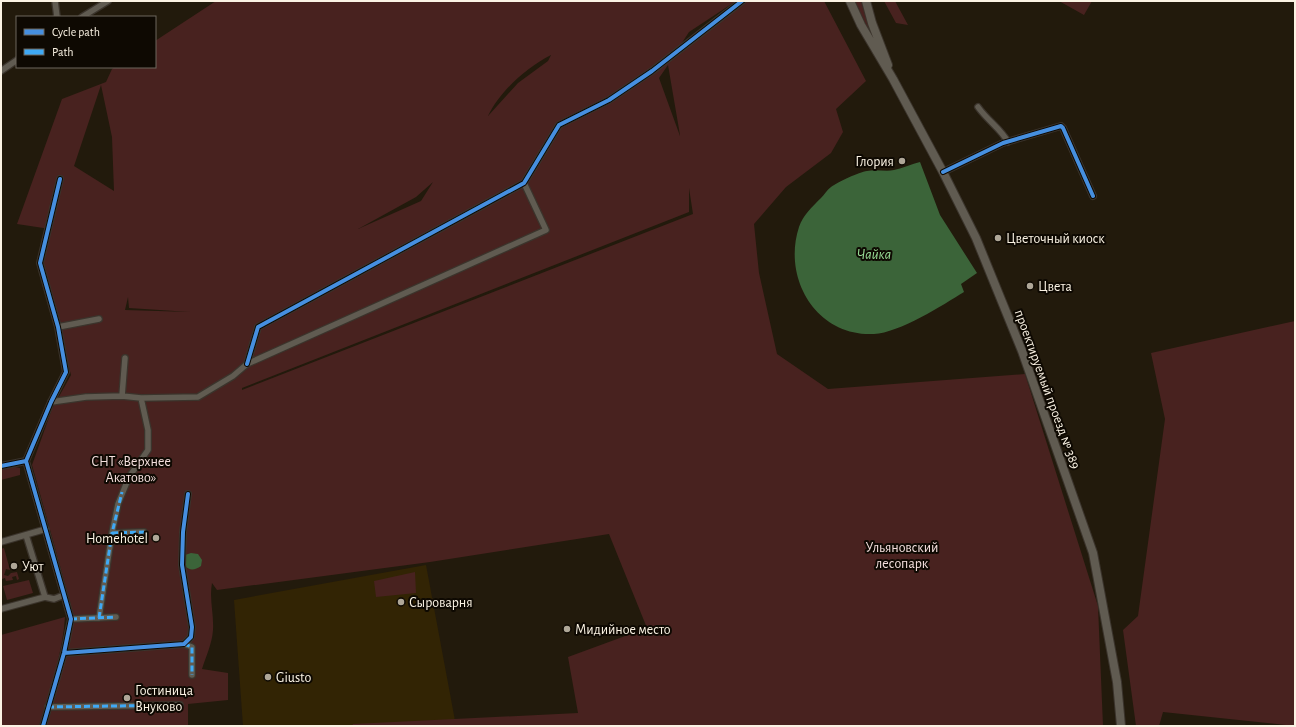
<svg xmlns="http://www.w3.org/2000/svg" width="1296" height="727" viewBox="0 0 1296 727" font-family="'Alegreya Sans',sans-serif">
	<rect width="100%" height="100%" fill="#221a0c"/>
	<path fill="#322404" d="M426 565 456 726H243L234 600Z"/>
	<path fill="#48221f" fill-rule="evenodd" d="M216 1H736L689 32 672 58 742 1H824L866 81 836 109 843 132 831 153 786 187 754 224 759 273 777 354 828 389 1025 374 1098 606 1103 726H352L353 724 578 713 568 657 647 628 609 534 430 562 217 590 212 583C209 599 214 614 213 630 212 644 206 656 202 669L228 673V700L188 704V726H47L69 646 74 616 32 465 52 409 71 375 43 264 50 229 17 224 62 99 106 82 112 69 115 67H155V41ZM551 55 548 61 518 83 488 116C500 91 526 68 551 55ZM668 65 680 135V136L659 78ZM101 85 112 137 114 191 74 166ZM433 182 421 201 358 229 416 197ZM689 188 693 214 242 390V388L689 212ZM128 297 129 308 190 312 125 310Z
		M855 1H861L872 38Z
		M884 1H895L908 25 896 23Z
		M1059 1H1092L1084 15Z
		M1295 321V726L1163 712 1159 726H1136L1123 630 1138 616 1165 419 1151 353Z
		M11 466 20 468V475L1 480V468Z
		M4 548 10 570 6 569 4 575 8 576 11 573 17 572 19 579 17 580 16 576 12 577 13 580 6 581 5 578 2 579 1 582V549Z
		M415 572 416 593 376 597 374 581Z
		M29 580 33 593 7 600 3 586Z
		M65 617C63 653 49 691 39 726H1V635Z"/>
	<path fill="#3b6439" d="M920 162 940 215 977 273 961 284 964 292C943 305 899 333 874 334 817 337 782 279 799 227 803 215 812 207 821 198 824 195 827 190 831 187 838 182 859 172 867 171 876 169 886 172 894 170 903 168 912 164 920 162Z
		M191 553 198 554 202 560 201 566C195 570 190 571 185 566V555Z"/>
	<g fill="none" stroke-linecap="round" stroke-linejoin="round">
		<defs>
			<path id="minor" d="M55 1 57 17
				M82 17 108 1
				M1 71 17 60
				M978 107C988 121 1001 129 1008 142
				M943 172 1003 143 1061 126 1063 128 1093 196
				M58 327 99 319
				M247 364 258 327 524 183 559 125 609 100 652 71 742 1
				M122 396 125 358
				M51 402 86 397 122 396 141 398 198 397 233 376 247 364 546 230 524 183
				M26 461 51 402 66 372 58 327 40 263 60 179
				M1 466 26 461 71 619 64 653 43 726
				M112 533 144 532
				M26 535 45 597 54 599 64 595
				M1 542 46 529
				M1 609 45 597
				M99 618 112 533 118 504 129 477 148 450V430L141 398
				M71 619 116 617
				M184 644 192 647V675
				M64 653 184 644 191 637 192 627 182 565 183 532 188 494
				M48 707 180 705"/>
			<path id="secondary" d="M850 1 861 25 893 79 943 172 976 238 1022 351 1093 553 1117 682 1121 726
				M866 1 872 23 888 65"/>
		</defs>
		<use href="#minor" stroke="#3b342c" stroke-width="8"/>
		<use href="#secondary" stroke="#3b342c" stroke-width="10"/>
		<use href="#minor" stroke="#605b51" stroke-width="5.5"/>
		<use href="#secondary" stroke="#605b51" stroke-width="8"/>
		<path stroke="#3fa9f5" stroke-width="3" stroke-dasharray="6 3" stroke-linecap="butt" d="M112 533 144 532
			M99 618 112 533 122 492
			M71 619 116 617
			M184 644 192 647V675
			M48 707 180 705"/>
		<defs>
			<path id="cycleway" d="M943 172 1003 143 1061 126 1063 128 1093 196
				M247 364 258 327 524 183 559 125 609 100 652 71 742 1
				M26 461 51 402 66 372 58 327 40 263 60 179
				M1 466 26 461 71 619 64 653 43 726
				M64 653 184 644 191 637 192 627 182 565 183 532 188 494"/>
		</defs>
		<use href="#cycleway" stroke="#0e0902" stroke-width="6"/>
		<use href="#cycleway" stroke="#468fdf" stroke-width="4"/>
	</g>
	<g fill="#afa798" stroke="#0e0902" stroke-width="1.5">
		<circle cx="902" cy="161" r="4"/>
		<circle cx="998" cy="238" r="4"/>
		<circle cx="1030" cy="286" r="4"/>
		<circle cx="156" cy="538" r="4"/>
		<circle cx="14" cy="566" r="4"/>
		<circle cx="401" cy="602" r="4"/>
		<circle cx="567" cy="629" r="4"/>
		<circle cx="268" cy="677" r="4"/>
		<circle cx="127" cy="698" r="4"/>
	</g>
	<g text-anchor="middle" stroke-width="4" stroke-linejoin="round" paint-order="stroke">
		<g font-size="14" fill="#fbf3e4" stroke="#0e0902" text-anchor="start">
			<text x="894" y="166" text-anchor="end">Глория</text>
			<text x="1006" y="243">Цветочный киоск</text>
			<text x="1038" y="291">Цвета</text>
			<text x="148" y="543" text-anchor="end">Homehotel</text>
			<text x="22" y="571">Уют</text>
			<text x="409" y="607">Сыроварня</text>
			<text x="575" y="634">Мидийное место</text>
			<text x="276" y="682">Giusto</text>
			<text x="135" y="695">Гостиница<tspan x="135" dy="16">Внуково</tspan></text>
		</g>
		<g font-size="14" fill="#fbf3e4" stroke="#0e0902">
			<text transform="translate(1048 389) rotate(70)" y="5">проектируемый проезд № 389</text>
		</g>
		<g font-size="14" fill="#f4dfdd" stroke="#0e0902">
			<text x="131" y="466">СНТ «Верхнее<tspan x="131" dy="16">Акатово»</tspan></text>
			<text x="902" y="552">Ульяновский<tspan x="902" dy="16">лесопарк</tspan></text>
		</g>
		<g font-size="15" font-style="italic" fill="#97db95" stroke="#0e0902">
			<text x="874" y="259">Чайка</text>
		</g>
	</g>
	<rect width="1296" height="727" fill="none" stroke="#fbf3e4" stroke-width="4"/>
	<rect x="16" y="16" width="140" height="52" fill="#0e0902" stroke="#6d675c"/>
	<rect x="24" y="29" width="20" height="6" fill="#468fdf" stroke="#6d675c"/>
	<text x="52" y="36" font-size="12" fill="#fbf3e4">Cycle path</text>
	<rect x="24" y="49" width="20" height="6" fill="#3fa9f5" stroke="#6d675c"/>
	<text x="52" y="56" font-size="12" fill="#fbf3e4">Path</text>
</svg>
